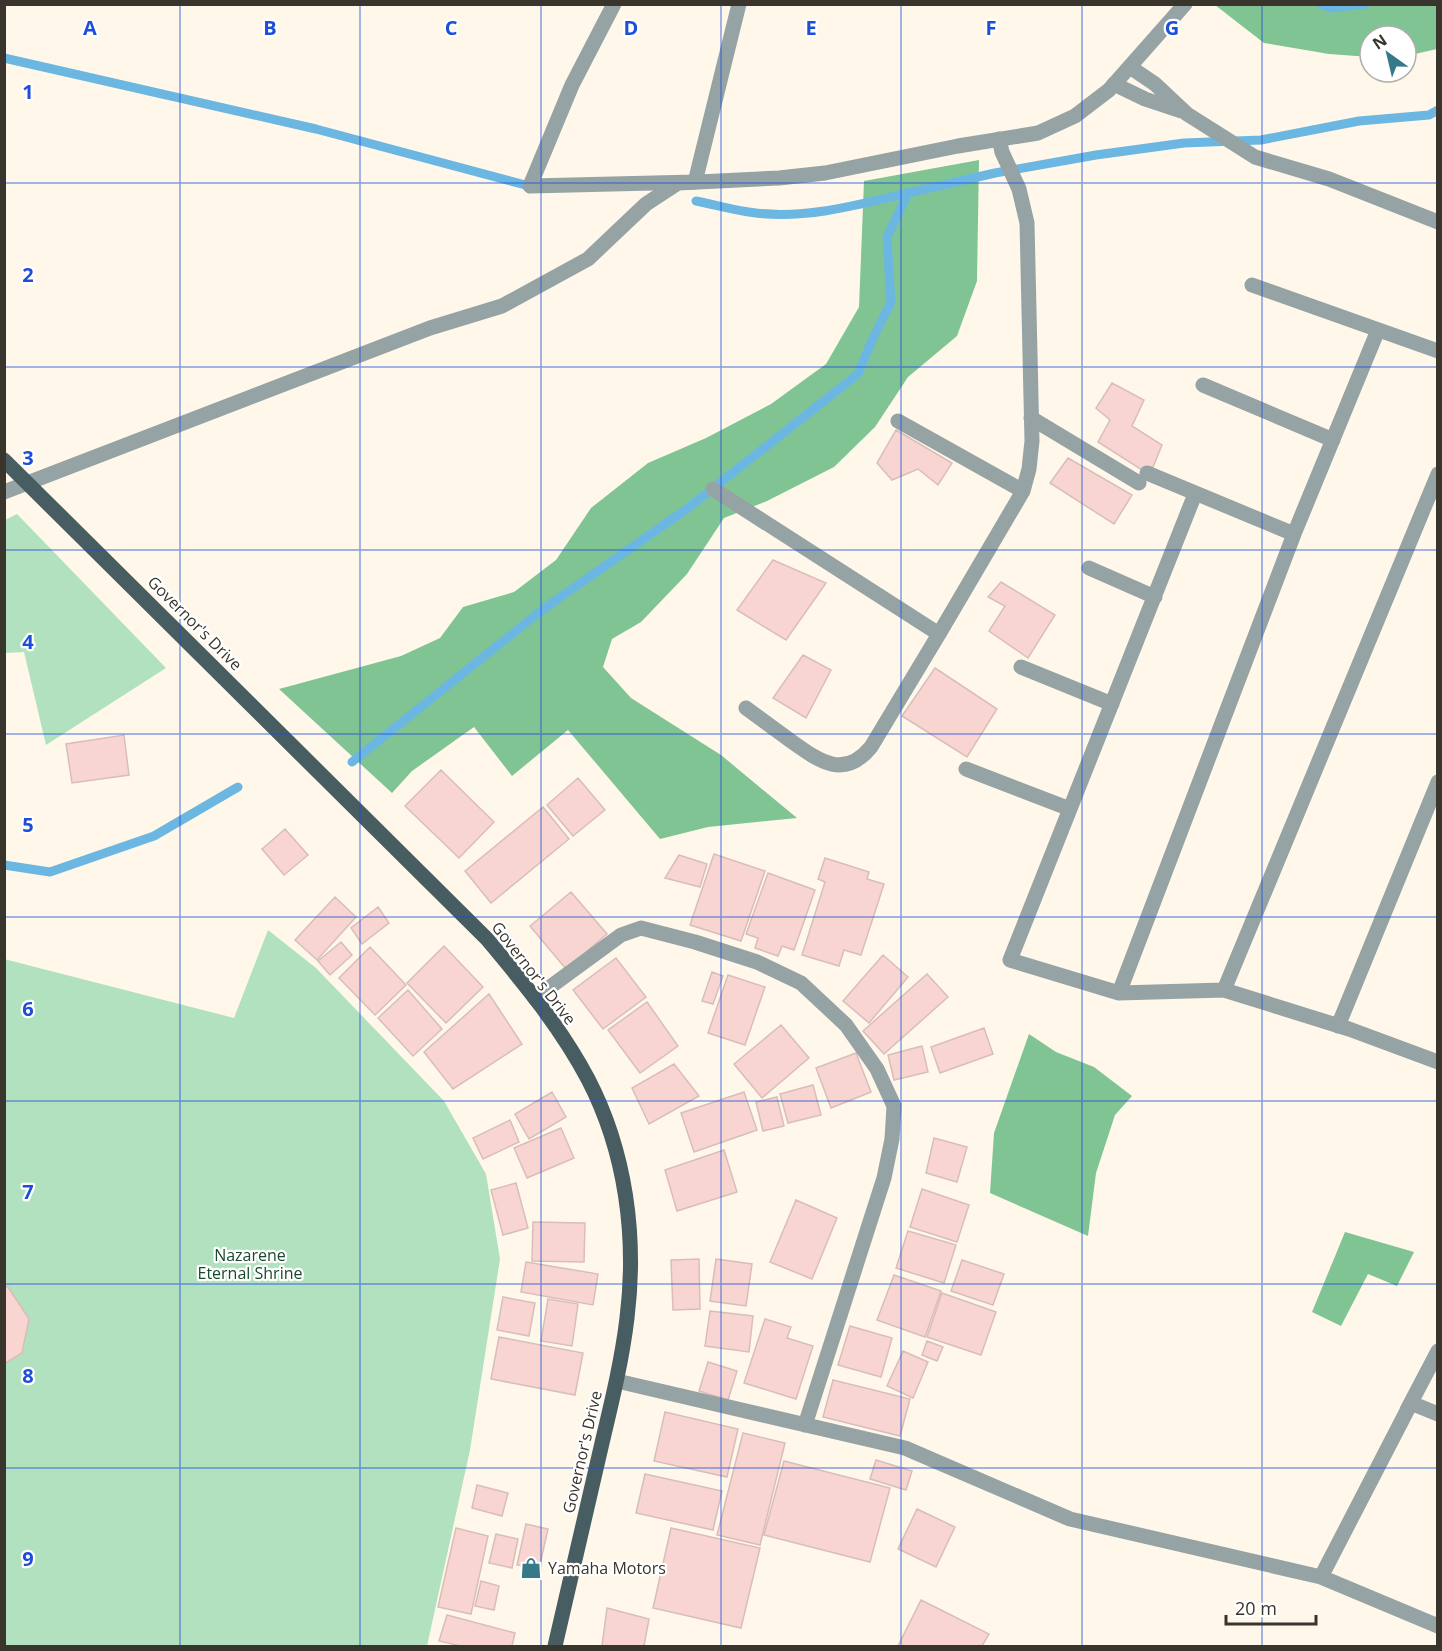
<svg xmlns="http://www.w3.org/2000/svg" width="1442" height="1651" viewBox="0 0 1442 1651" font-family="'Open Sans',sans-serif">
	<rect width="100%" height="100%" fill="#fff8ea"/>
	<path fill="#b1e1be" d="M17 514 166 668 46 745 24 652 5 653V520Z
		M268 930 316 968 444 1101 486 1174 500 1259 470 1450 427 1646H5L4 959 234 1018Z"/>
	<path fill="#80c494" d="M1215 5H1437V49L1406 56V36H1370V57L1329 54 1264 43Z
		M979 160 977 281 957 336 908 377 875 427 834 467 767 501 724 518 687 574 641 622 612 639 603 667 631 698 721 755 797 818 859 850 797 818 708 827 660 839 568 730 512 776 474 727 412 771 392 793 279 689 401 656 440 638 463 607 514 592 556 560 591 508 648 463 706 438 771 404 826 364 859 307 864 181Z
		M1029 1034 1056 1052 1094 1067 1132 1096 1115 1115 1096 1173 1088 1236 990 1193 994 1133Z
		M1345 1232 1414 1252 1397 1286 1368 1274 1341 1326 1312 1312Z"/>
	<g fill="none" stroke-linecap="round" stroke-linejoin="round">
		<path stroke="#6cb7e2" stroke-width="9" d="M1321 4 1330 8 1365 4
			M4 58 316 129 533 187
			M696 201C716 205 736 211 756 213 807 219 858 205 908 193
			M352 762 542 610 688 508 858 374 873 338 891 302 887 237 908 193 995 173 1096 155 1184 143 1261 140 1359 121 1429 115 1438 110
			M4 865 50 872 154 836 238 787"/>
	</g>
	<path fill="#f8d5d1" stroke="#d9bdba" stroke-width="1.5" d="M1112 383 1144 400 1132 426 1162 445 1153 467 1142 470 1098 442 1110 420 1096 408Z
		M896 430 952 463 938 485 918 469 892 480 877 463Z
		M1068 458 1132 495 1114 524 1050 483Z
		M773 560 826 583 786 640 737 610Z
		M1001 582 1055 615 1028 658 989 631 1005 606 988 597Z
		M803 655 831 670 806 718 773 698Z
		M935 668 997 709 967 757 902 716Z
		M124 735 129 775 72 783 66 744Z
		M441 770 494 822 459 858 405 806Z
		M578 778 605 810 573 836 547 805Z
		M543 807 569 839 491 903 465 871Z
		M285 829 308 855 284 875 262 849Z
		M714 854 765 871 741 941 690 925Z
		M679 855 707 864 700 887 665 878Z
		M825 858 869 872 867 879 884 884 861 955 844 950 839 966 802 955 825 882 818 879Z
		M768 873 815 890 794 950 782 946 778 956 755 948 758 938 746 934Z
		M571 892 607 934 566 969 530 926Z
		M335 897 356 917 317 960 295 940Z
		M378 907 389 923 362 944 351 928Z
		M341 942 352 955 330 975 318 961Z
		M444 946 483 987 446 1023 407 983Z
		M370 947 406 985 375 1015 339 978Z
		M883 955 908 977 869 1023 843 1001Z
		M616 958 646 997 603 1029 573 990Z
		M712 972 723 976 713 1004 702 1001Z
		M927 974 948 997 884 1054 863 1031Z
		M728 975 765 987 745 1045 708 1033Z
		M408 990 442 1029 413 1056 378 1018Z
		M489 994 522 1044 453 1089 424 1052Z
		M647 1002 678 1046 640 1073 608 1030Z
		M781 1025 809 1058 762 1098 734 1064Z
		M984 1028 993 1054 940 1073 931 1047Z
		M922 1046 928 1072 894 1080 888 1055Z
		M856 1053 871 1092 831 1108 816 1068Z
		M674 1064 699 1096 649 1124 632 1088Z
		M813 1085 821 1115 788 1123 780 1094Z
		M552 1092 566 1117 529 1139 515 1114Z
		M744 1092 757 1130 694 1152 681 1113Z
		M777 1097 784 1126 763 1131 756 1102Z
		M510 1120 519 1142 483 1159 473 1138Z
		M561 1128 574 1158 527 1178 514 1148Z
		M934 1138 967 1147 957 1182 926 1173Z
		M724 1150 737 1192 677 1211 665 1170Z
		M516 1183 528 1228 503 1235 491 1190Z
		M922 1189 969 1205 957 1242 910 1227Z
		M796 1200 837 1218 812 1279 770 1262Z
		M533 1222 585 1223 584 1262 532 1261Z
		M908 1231 956 1245 944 1283 896 1268Z
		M699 1259 700 1309 673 1310 671 1260Z
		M716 1259 752 1264 746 1306 710 1301Z
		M962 1260 1004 1274 993 1305 951 1291Z
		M526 1262 598 1274 593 1305 521 1292Z
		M894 1275 941 1291 925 1337 877 1320Z
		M4 1286 8 1287 29 1319 22 1353 4 1364Z
		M942 1293 996 1312 981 1355 927 1337Z
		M503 1297 535 1303 529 1336 497 1330Z
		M548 1299 578 1304 572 1346 541 1341Z
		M710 1311 753 1316 749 1352 705 1346Z
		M765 1319 791 1327 787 1338 813 1346 796 1399 744 1383Z
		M850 1326 892 1338 881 1377 838 1365Z
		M499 1337 583 1353 575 1395 491 1379Z
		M927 1341 943 1347 937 1361 922 1355Z
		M903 1351 928 1362 913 1398 887 1386Z
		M708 1362 737 1371 728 1400 699 1391Z
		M833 1380 910 1399 900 1436 823 1417Z
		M665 1412 738 1429 727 1477 654 1461Z
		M743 1433 785 1443 760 1545 717 1535Z
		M876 1460 912 1471 906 1490 870 1479Z
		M784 1461 890 1488 870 1562 764 1535Z
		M645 1474 722 1491 713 1530 636 1513Z
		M477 1485 508 1493 502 1516 472 1508Z
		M917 1509 955 1527 936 1567 898 1549Z
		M526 1524 548 1529 539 1569 517 1565Z
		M456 1528 488 1536 471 1614 438 1607Z
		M671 1528 760 1548 741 1628 653 1608Z
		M496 1534 518 1539 512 1568 489 1563Z
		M481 1581 499 1586 494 1610 475 1606Z
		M921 1600 989 1634 982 1646H898Z
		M607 1608 649 1619 644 1646H602Z
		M447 1615 515 1633 512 1646H461L439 1641Z"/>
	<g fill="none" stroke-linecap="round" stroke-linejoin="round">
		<path stroke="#96a3a5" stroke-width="15" d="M614 4 572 85 530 186 695 182 739 4
			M1130 67 1155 84 1187 114 1255 157 1329 179 1438 222
			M1114 84 1145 99 1181 111
			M1252 285 1438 351
			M1378 330 1294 534 1119 993 1224 990 1349 1029 1438 1062
			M1203 385 1333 440
			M1031 418 1139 483
			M898 421 1023 491
			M1147 473 1294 534
			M713 489 939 634 1023 491 1029 469 1032 441 1027 223 1019 189 1002 152 999 139
			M1089 568 1155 597
			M1021 667 1112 704
			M746 708C761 719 776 730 791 741 819 761 844 780 871 747L939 634
			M966 769 1070 809
			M1224 990 1438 474
			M1119 993 1010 960 1195 494
			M535 998 621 935 641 928 695 942 757 962 801 983 846 1025 877 1069 894 1106 892 1139 884 1178 805 1425
			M1338 1026 1438 782
			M617 1381 905 1448 1070 1519 1321 1577 1438 1626
			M1407 1410 1438 1351
			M1321 1577 1411 1403 1438 1414"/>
		<path stroke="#96a3a5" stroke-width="15" d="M4 492 430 328 502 306 588 259 646 204 678 183 779 178 825 173 958 146 1038 133 1075 116 1109 90 1185 4"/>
		<path stroke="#475d61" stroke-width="15" d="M4 460 487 939C524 983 561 1028 588 1079 626 1152 637 1237 627 1318 622 1360 612 1401 602 1443 586 1511 571 1579 555 1646"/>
	</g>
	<path fill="none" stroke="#1d4ed8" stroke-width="1.5" stroke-opacity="0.55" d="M180 4V1646M360 4V1646M541 4V1646M721 4V1646M901 4V1646M1082 4V1646M1262 4V1646M4 183H1438M4 367H1438M4 550H1438M4 734H1438M4 917H1438M4 1101H1438M4 1284H1438M4 1468H1438"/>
	<defs>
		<symbol id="shop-bare" viewBox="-9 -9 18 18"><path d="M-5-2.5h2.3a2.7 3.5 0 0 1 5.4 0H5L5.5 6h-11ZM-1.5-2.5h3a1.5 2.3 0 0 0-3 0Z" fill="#367a89" stroke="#fff" stroke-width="2.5" paint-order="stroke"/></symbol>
	</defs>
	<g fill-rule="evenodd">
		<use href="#shop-bare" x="516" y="1553" width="30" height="30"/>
	</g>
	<g text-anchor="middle" stroke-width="4.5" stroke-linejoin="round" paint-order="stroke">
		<g font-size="16" fill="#39352c" stroke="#fff">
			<text transform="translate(195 623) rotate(45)" y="6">Governor's Drive</text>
			<text transform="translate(534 973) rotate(52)" y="6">Governor's Drive</text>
			<text transform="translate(582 1452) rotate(-77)" y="6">Governor's Drive</text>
		</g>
		<g font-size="16" fill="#184a2b" stroke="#fff">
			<text x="250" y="1261">Nazarene<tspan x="250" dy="18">Eternal Shrine</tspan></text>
		</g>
		<g font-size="16" fill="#39352c" stroke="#fff" text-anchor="start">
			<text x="548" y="1574">Yamaha Motors</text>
		</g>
	</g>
	<g font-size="20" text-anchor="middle" font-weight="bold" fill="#1d4ed8" stroke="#fff" stroke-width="4.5" stroke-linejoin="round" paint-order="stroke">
		<text x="90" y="35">A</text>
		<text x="270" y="35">B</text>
		<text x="451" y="35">C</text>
		<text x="631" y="35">D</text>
		<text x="811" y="35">E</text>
		<text x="991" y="35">F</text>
		<text x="1172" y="35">G</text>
		<text x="28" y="99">1</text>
		<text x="28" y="282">2</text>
		<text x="28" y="465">3</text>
		<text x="28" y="649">4</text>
		<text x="28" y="832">5</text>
		<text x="28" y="1016">6</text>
		<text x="28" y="1199">7</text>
		<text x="28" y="1383">8</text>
		<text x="28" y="1566">9</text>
	</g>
	<rect width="1442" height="1651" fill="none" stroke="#39352c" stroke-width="12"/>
	<g transform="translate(1388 54) rotate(326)"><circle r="28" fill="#ffffff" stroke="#b0aeab" stroke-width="1.5"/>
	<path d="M0-4.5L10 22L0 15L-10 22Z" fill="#367a89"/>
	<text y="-9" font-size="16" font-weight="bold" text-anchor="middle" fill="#39352c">N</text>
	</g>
	<path d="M1226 1615v9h90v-9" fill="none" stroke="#39352c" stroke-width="3"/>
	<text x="1235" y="1615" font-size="18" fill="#39352c" stroke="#ffffff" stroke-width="4.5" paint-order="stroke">20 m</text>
</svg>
